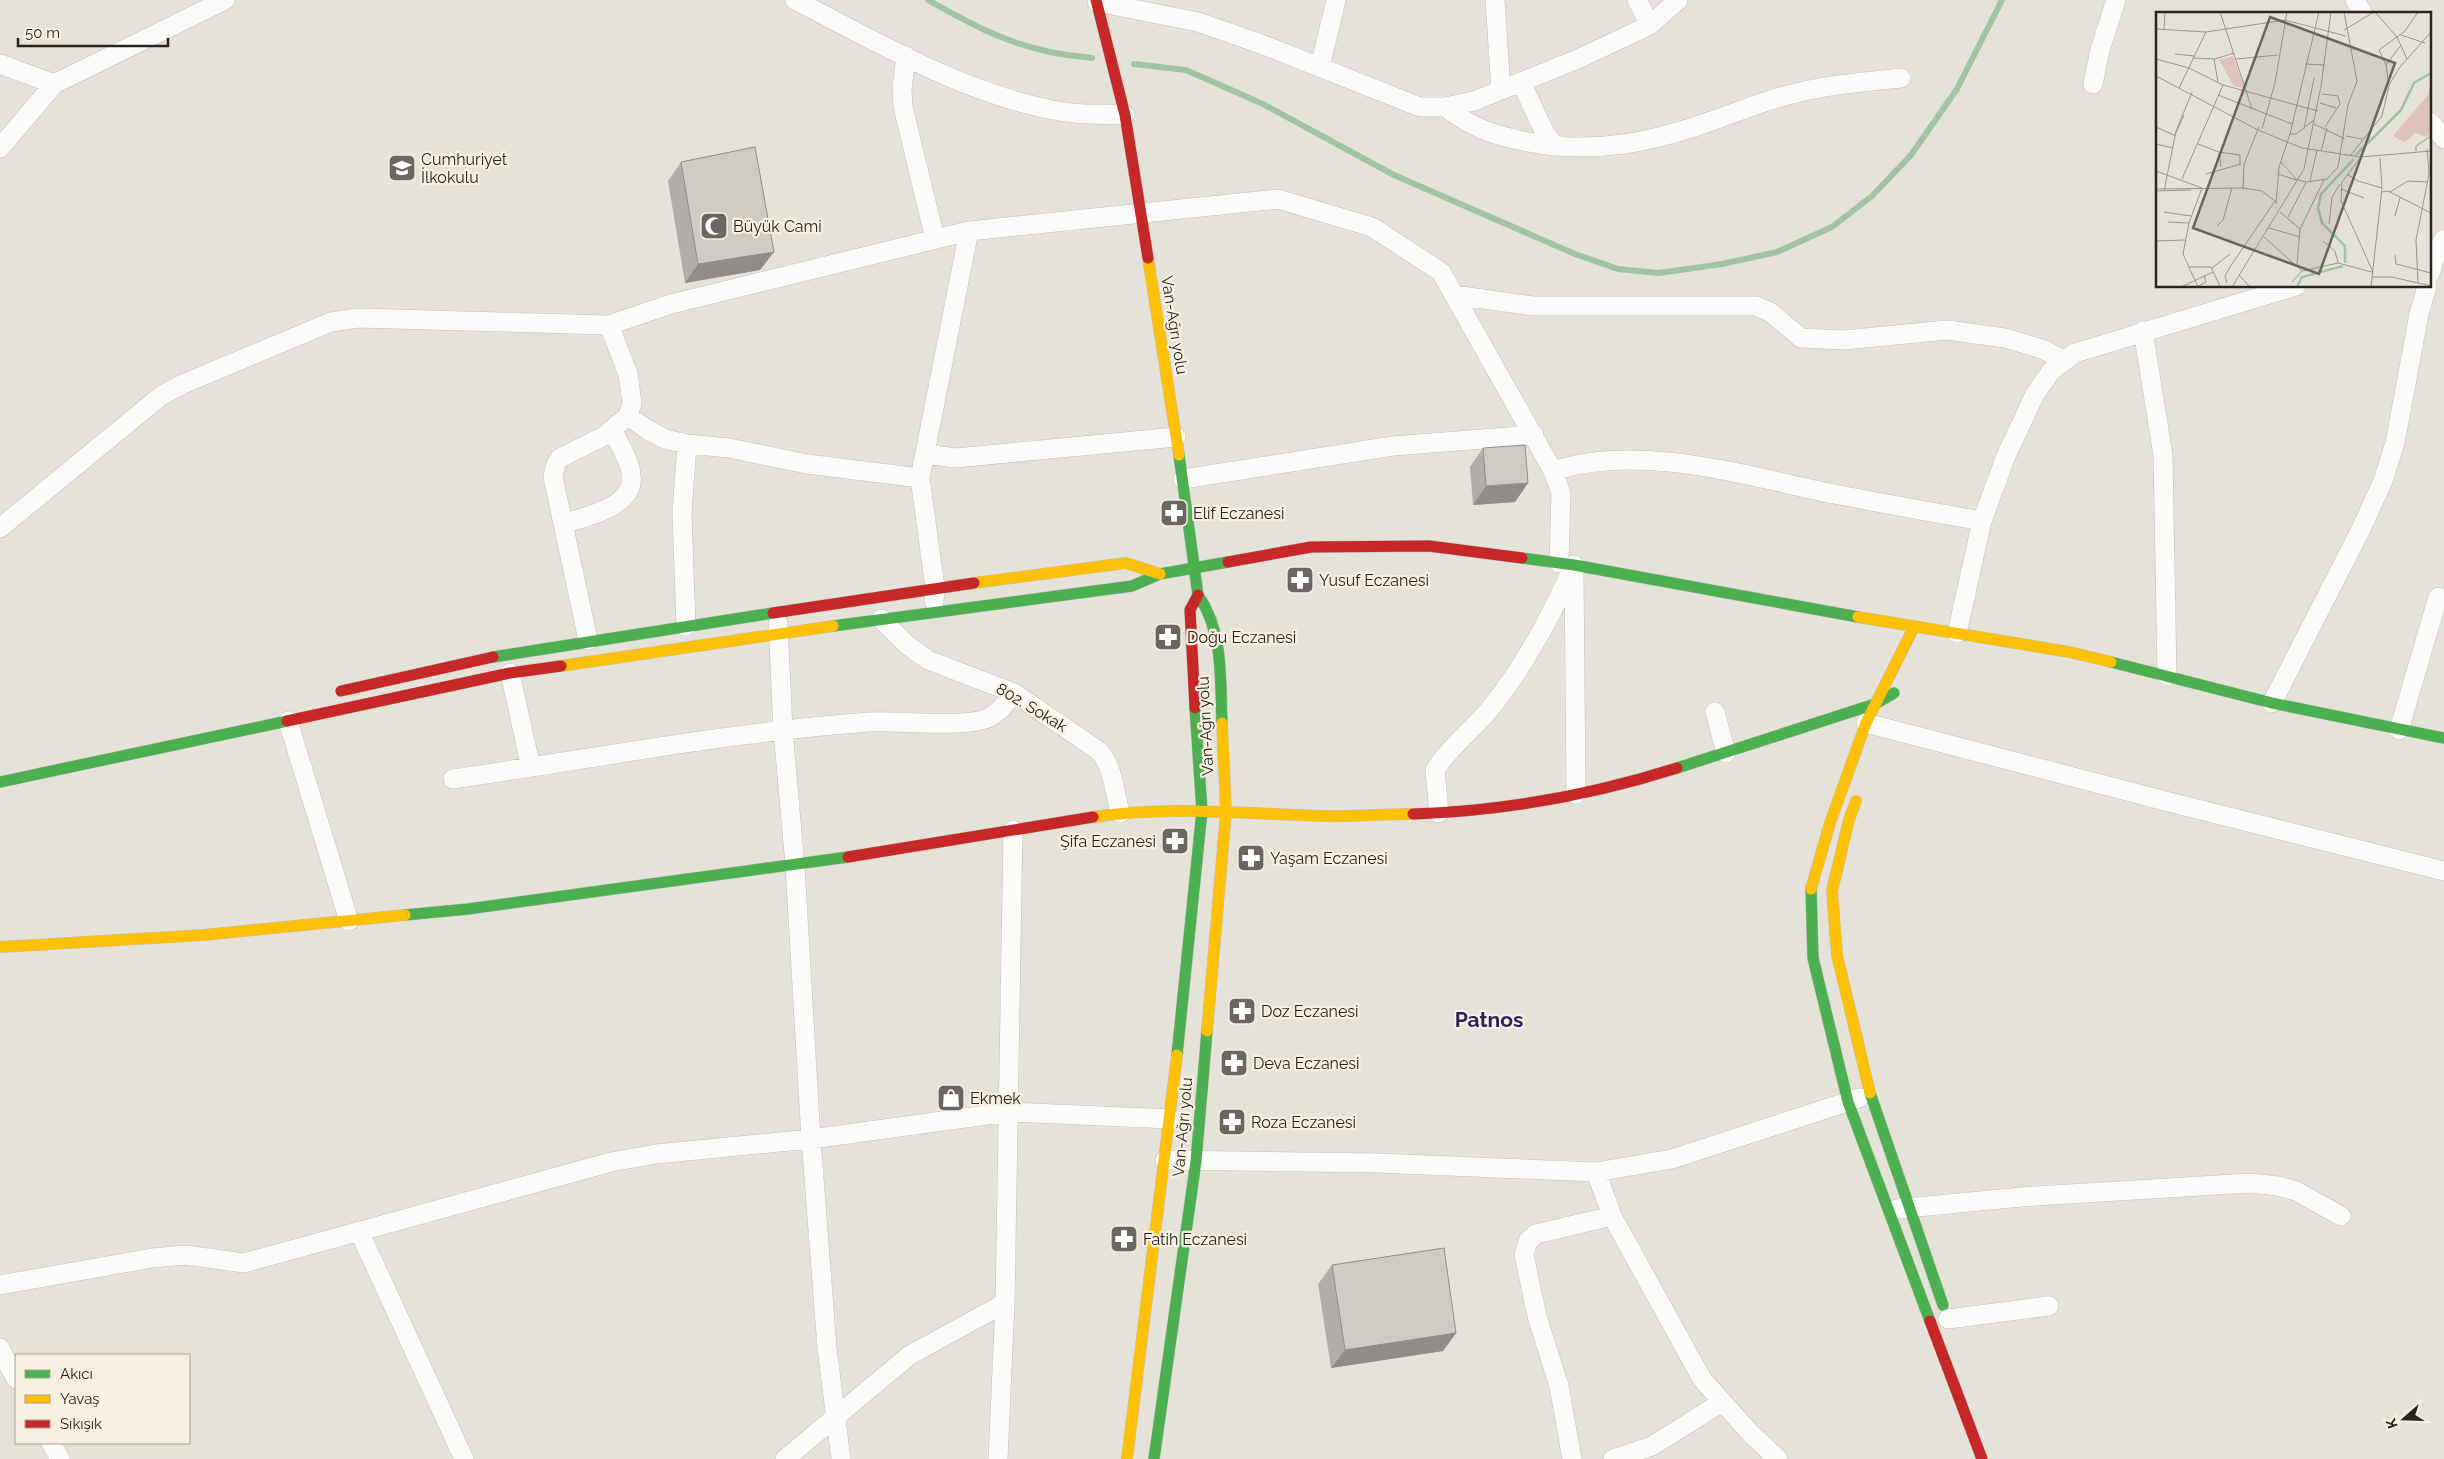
<svg xmlns="http://www.w3.org/2000/svg" width="2444" height="1459" viewBox="0 0 2444 1459" font-family="Raleway,sans-serif">
	<rect width="100%" height="100%" fill="#e5e2da"/>
	<g fill="none" stroke-linecap="round" stroke-linejoin="round">
		<path stroke="#a2c4a3" stroke-width="6" d="M928 0C965 21 1003 42 1046 51 1061 55 1077 56 1092 58
			M1134 64 1186 70 1263 104 1394 175 1575 254 1618 269 1659 273 1722 264 1777 252 1832 227 1872 196 1911 155 1957 89 2002 0"/>
		<defs>
			<path id="street" d="M795 0C881 44 967 96 1064 112 1084 115 1105 114 1125 115
				M1495 0 1501 90
				M1637 0 1650 25
				M2355 0 2363 14
				M1097 2 1198 22 1261 44 1420 107H1445L1474 101 1578 59 1650 25 1678 0
				M906 56 902 89 903 107 935 239
				M0 64 54 84
				M1320 67 1336 0
				M1521 82 1545 133 1555 146
				M2093 84 2100 50 2116 0
				M1445 107C1474 129 1493 135 1528 142 1594 155 1654 142 1717 119 1740 111 1764 101 1788 95 1826 85 1862 82 1901 78
				M2430 122 2444 139
				M0 148 54 84 225 0
				M2430 274 2437 250 2444 239
				M1454 295 1533 306H1756L1770 312 1801 338 1844 340 1947 330 2005 338 2042 349 2063 360
				M2143 331 2163 455 2167 676
				M628 416 648 430 665 439 687 444 729 448 807 464 920 478
				M925 454 956 458 1176 437
				M1553 471C1639 443 1743 475 1829 493 1880 503 1931 512 1982 521
				M1183 479 1393 446 1534 435
				M563 524C590 515 643 506 629 465 625 453 618 441 612 430
				M0 528 162 395 183 384 331 322 358 318 609 325 671 304 969 231 1278 199 1372 227 1441 272 1553 471 1561 493 1559 563
				M1574 571 1576 794
				M934 601 935 588 920 478 969 231
				M881 619 906 644 928 660 1014 693 1099 751C1113 766 1115 793 1120 813
				M778 623 783 730 795 866 811 1139 827 1348 841 1459
				M686 626 682 513 687 444
				M1957 633 1982 521 2006 456 2035 394 2052 370 2075 353 2296 286
				M588 640 553 477 556 464 560 458 604 436 628 416 632 403 628 374 609 325
				M510 673 531 768
				M2272 703 2360 531 2383 481 2395 443 2419 314 2427 286
				M1715 712 1726 753
				M288 721 349 921
				M1866 723 2173 803 2444 871
				M2399 730 2438 597
				M453 779C591 759 730 732 870 722 898 720 968 729 990 717 1000 712 1007 702 1014 693
				M1439 813 1435 770C1449 748 1472 730 1489 710 1525 666 1551 616 1574 565
				M1165 1160 1377 1163 1596 1172 1672 1159 1859 1098
				M1596 1172 1612 1216 1702 1379 1751 1434 1778 1459
				M1897 1209 2021 1197 2250 1183 2278 1186 2296 1191 2341 1216
				M359 1231 464 1459
				M0 1285 152 1258 185 1255 244 1263 611 1162 656 1154 811 1139 1009 1112 1170 1119
				M1948 1319 2049 1306
				M0 1348 16 1379
				M51 1443 60 1459
				M785 1459 910 1355 1005 1303
				M998 1459 1005 1303 1013 830
				M1572 1459 1559 1386 1537 1316 1524 1255 1528 1241 1536 1234 1612 1216
				M1613 1459 1652 1446 1722 1402"/>
			<path id="fast" d="M1179 455 1198 595C1224 632 1220 680 1222 723
				M1522 558 1574 565 1858 617
				M833 626 1132 586 1160 574 1228 562
				M493 657 773 613
				M2111 662 2272 703 2444 738
				M1677 768 1875 704 1894 693
				M0 782 287 721
				M1811 889 1813 958 1848 1102 1930 1321
				M405 915 468 909 848 857
				M1177 1055 1202 811 1195 708
				M1870 1093 1943 1305
				M1154 1459 1196 1161 1207 1031"/>
			<path id="slow" d="M1148 258 1179 455
				M974 583 1126 563 1160 574
				M1858 617 2069 652 2111 662
				M561 666 833 626
				M1856 801 1849 820 1832 891 1837 955 1870 1093
				M1093 817C1170 805 1248 814 1325 816 1354 817 1384 814 1413 814
				M1811 889 1830 823 1866 723 1914 627
				M0 947 204 935 405 915
				M1207 1031 1226 812 1222 723
				M1127 1459 1177 1055"/>
			<path id="jam" d="M1096 0 1125 115 1148 258
				M1228 562 1311 547 1429 546 1522 558
				M773 613 974 583
				M341 691 493 657
				M1195 708 1190 610 1198 595
				M287 721 510 673 561 666
				M1413 814C1502 811 1592 795 1677 768
				M848 857 1093 817
				M1930 1321 1982 1459"/>
		</defs>
		<use href="#street" stroke="#c2bfb9" stroke-width="20"/>
		<use href="#fast" stroke="#c2bfb9" stroke-width="12"/>
		<use href="#slow" stroke="#c2bfb9" stroke-width="12"/>
		<use href="#jam" stroke="#c2bfb9" stroke-width="12"/>
		<use href="#street" stroke="#fbfbf9" stroke-width="19"/>
		<use href="#fast" stroke="#4caf50" stroke-width="11"/>
		<use href="#slow" stroke="#ffc107" stroke-width="11"/>
		<use href="#jam" stroke="#c62828" stroke-width="11"/>
	</g>
	<path fill="#b1aea9" d="M681 162 774 252 760 270 685 283 668 181Z
		M1483 448 1528 483 1515 502 1473 505 1470 467Z
		M1332 1265 1456 1333 1443 1351 1331 1368 1318 1284Z"/>
	<path fill="#908d89" d="M774 252 760 270 685 283 698 264Z
		M1528 483 1515 502 1473 505 1486 486Z
		M1456 1333 1443 1351 1331 1368 1345 1350Z"/>
	<path fill="#cecac4" stroke="#908d89" d="M755 147 774 252 698 264 681 162Z
		M1525 445 1528 483 1486 486 1483 448Z
		M1444 1248 1456 1333 1345 1350 1332 1265Z"/>
	<defs>
		<symbol id="school-square" viewBox="-11 -11 22 22"><rect x="-9" y="-9" width="18" height="18" rx="4" fill="#6a6761" stroke="#f7f0e2"/><path d="M0-5L7-2L0 1L-7-2ZM-4 1L0 2.5L4 1V4Q0 6-4 4Z" fill="#fff"/></symbol>
		<symbol id="mosque-square" viewBox="-11 -11 22 22"><rect x="-9" y="-9" width="18" height="18" rx="4" fill="#6a6761" stroke="#f7f0e2"/><path d="M3.5-4.9A6 6 0 1 0 3.5 4.9A5 5 0 1 1 3.5-4.9Z" fill="#fff"/></symbol>
		<symbol id="pharmacy-square" viewBox="-11 -11 22 22"><rect x="-9" y="-9" width="18" height="18" rx="4" fill="#6a6761" stroke="#f7f0e2"/><path d="M-2-6h4v4h4v4h-4v4h-4v-4h-4v-4h4Z" fill="#fff"/></symbol>
		<symbol id="shop-square" viewBox="-11 -11 22 22"><rect x="-9" y="-9" width="18" height="18" rx="4" fill="#6a6761" stroke="#f7f0e2"/><path d="M-5-2.5h2.3a2.7 3.5 0 0 1 5.4 0H5L5.5 6h-11ZM-1.5-2.5h3a1.5 2.3 0 0 0-3 0Z" fill="#fff"/></symbol>
	</defs>
	<g fill-rule="evenodd">
		<use href="#school-square" x="386" y="152" width="32" height="32"/>
		<use href="#mosque-square" x="698" y="210" width="32" height="32"/>
		<use href="#pharmacy-square" x="1158" y="497" width="32" height="32"/>
		<use href="#pharmacy-square" x="1284" y="564" width="32" height="32"/>
		<use href="#pharmacy-square" x="1152" y="621" width="32" height="32"/>
		<use href="#pharmacy-square" x="1159" y="825" width="32" height="32"/>
		<use href="#pharmacy-square" x="1235" y="842" width="32" height="32"/>
		<use href="#pharmacy-square" x="1226" y="995" width="32" height="32"/>
		<use href="#pharmacy-square" x="1218" y="1047" width="32" height="32"/>
		<use href="#shop-square" x="935" y="1082" width="32" height="32"/>
		<use href="#pharmacy-square" x="1216" y="1106" width="32" height="32"/>
		<use href="#pharmacy-square" x="1108" y="1223" width="32" height="32"/>
	</g>
	<g text-anchor="middle" stroke-width="4.5" stroke-linejoin="round" paint-order="stroke">
		<g font-size="16" fill="#282520" stroke="#f7f0e2" text-anchor="start">
			<text x="421" y="165">Cumhuriyet<tspan x="421" dy="18">İlkokulu</tspan></text>
			<text x="733" y="232">Büyük Cami</text>
			<text x="1193" y="519">Elif Eczanesi</text>
			<text x="1319" y="586">Yusuf Eczanesi</text>
			<text x="1187" y="643">Doğu Eczanesi</text>
			<text x="1156" y="847" text-anchor="end">Şifa Eczanesi</text>
			<text x="1270" y="864">Yaşam Eczanesi</text>
			<text x="1261" y="1017">Doz Eczanesi</text>
			<text x="1253" y="1069">Deva Eczanesi</text>
			<text x="970" y="1104">Ekmek</text>
			<text x="1251" y="1128">Roza Eczanesi</text>
			<text x="1143" y="1245">Fatih Eczanesi</text>
		</g>
		<g font-size="16" fill="#282520" stroke="#f7f0e2">
			<text transform="translate(1175 325) rotate(81)" y="6">Van-Ağrı yolu</text>
			<text transform="translate(1032 707) rotate(31)" y="6">802. Sokak</text>
			<text transform="translate(1205 726) rotate(-93)" y="6">Van-Ağrı yolu</text>
			<text transform="translate(1182 1127) rotate(-85)" y="6">Van-Ağrı yolu</text>
		</g>
		<g font-size="21" font-weight="bold" fill="#2b225c" stroke="#f7f0e2">
			<text x="1489" y="1027">Patnos</text>
		</g>
	</g>
	<g transform="translate(2156 12)">
		<rect width="275" height="275" fill="#e5e2da"/>
		<path d="M77 44 88 75V76L78 74 63 48ZM274 76 275 121 270 125 260 121 248 130 237 124 271 84Z" fill="#dec2bd"/>
		<path fill="none" stroke="#a2c4a3" stroke-width="2.5" d="M200 143 245 98 258 71 275 61M189 251V234L166 211 162 196 165 182 198 147M141 275 146 265 187 254"/>
		<path fill="none" stroke="#999690" stroke-width="1" d="M64 0 96 97M219 0 241 25 251 47M0 17 50 20 129 8 190 24M8 17 9 0M188 18 218 0M245 23 269 31M19 42 38 44M37 46 59 47 78 41M0 47 33 56 67 73 162 99M58 47 62 70M80 47 122 43M149 52 168 53M230 53 245 33M0 64 102 118 146 136 205 145 275 139M233 73 244 55 275 20M23 76 50 20M166 82 182 84 184 92M62 83 136 112M164 91 180 96M158 112 189 127M0 115 20 124M169 115 184 92M106 117 119 71 131 0M148 117 158 66M20 121 28 103M134 122H140L158 108M190 124 206 127M0 132 17 136M42 132 63 140 84 143V152M165 139 171 116M260 139V134L275 124M63 140 65 155M194 144 226 104 233 74 230 53 223 38 249 19 262 0M205 145 186 170 185 189 217 260M124 149 141 168M0 159 46 176 33 211 27 242 42 275M50 162 85 152M122 162 140 168M192 163 202 169 226 176M26 167 67 73M142 168 150 170 171 167 182 155 192 93 201 69 188 0M154 169 161 138M0 177 87 176 106 179 120 190M87 177 88 152 103 115M185 177 208 186M0 179 35 178M8 179 20 119 36 80M226 180 232 179 275 201M234 180 252 169 271 170M120 192 123 155 134 122 163 0M8 200 35 204M124 200 144 217 141 253M239 204 244 186M132 205 150 170M12 210 33 211M173 212 176 185 184 172M61 214 67 208 76 176M113 216 144 225M144 217 168 168M108 225 146 259M0 229 29 228M167 229 179 239 182 251M239 243 240 252 275 261M33 255H55L64 274M56 256 74 242M83 263 94 275M216 265H236L275 274M136 270 146 259 182 251 216 260M71 271 69 264 74 255 119 189M262 271 260 228 273 162 271 137M42 274 50 270 48 263M25 275 57 260M76 275 148 157 165 74 175 0M215 275 226 176 224 146"/>
		<path fill="#6a6761" fill-opacity="0.15" stroke="#6a6761" stroke-width="2.5" d="M114 5 239 51 163 262 37 216Z"/>
		<rect width="275" height="275" fill="none" stroke="#282520" stroke-width="2.5"/>
	</g>
	<rect x="15" y="1354" width="175" height="90" fill="#f7f0e2" stroke="#a49f94"/>
	<rect x="25" y="1370" width="25" height="8" fill="#4caf50" stroke="#a49f94"/>
	<text x="60" y="1379" font-size="15" fill="#282520">Akıcı</text>
	<rect x="25" y="1395" width="25" height="8" fill="#ffc107" stroke="#a49f94"/>
	<text x="60" y="1404" font-size="15" fill="#282520">Yavaş</text>
	<rect x="25" y="1420" width="25" height="8" fill="#c62828" stroke="#a49f94"/>
	<text x="60" y="1429" font-size="15" fill="#282520">Sıkışık</text>
	<g transform="translate(2404 1419) rotate(250)" stroke="#f7f0e2" stroke-width="4" paint-order="stroke">
	<path d="M0-4L9 19L0 12L-9 19Z" fill="#282520"/>
	<text y="-8" font-size="14" font-weight="bold" text-anchor="middle" fill="#282520">K</text>
	</g>
	<path d="M18 38v8h150v-8" fill="none" stroke="#282520" stroke-width="2.5"/>
	<text x="25" y="38" font-size="15" fill="#282520" stroke="#f7f0e2" stroke-width="4" paint-order="stroke">50 m</text>
</svg>
